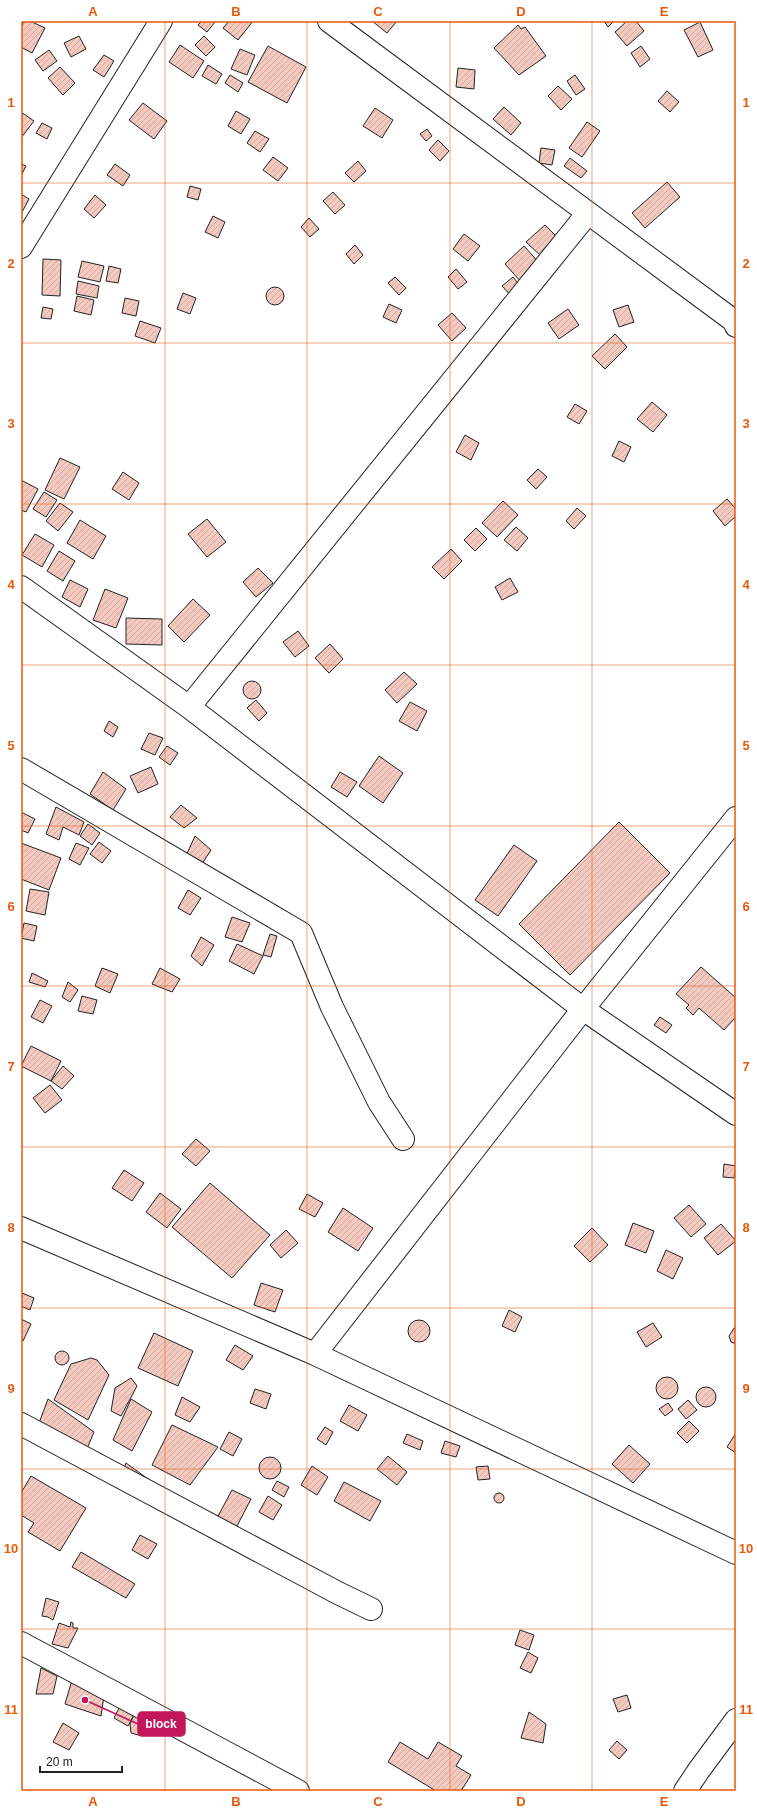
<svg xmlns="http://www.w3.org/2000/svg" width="757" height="1812" viewBox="0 0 757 1812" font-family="Arial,sans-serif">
	<defs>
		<pattern id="building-hatch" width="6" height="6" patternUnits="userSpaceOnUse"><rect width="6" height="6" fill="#f3c9c0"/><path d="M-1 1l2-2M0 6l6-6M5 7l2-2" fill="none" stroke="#d0aca5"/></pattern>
	</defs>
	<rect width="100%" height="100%" fill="#fff"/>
	<path fill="url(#building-hatch)" stroke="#222" d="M24 21H30L45 28 32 53 21 47V27Z
		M202 21H214L215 22 207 32 198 25Z
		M229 21H253L238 40 223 28Z
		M372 21H397L387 33Z
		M604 21H614L608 27Z
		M627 21H636L644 31 627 46 615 32Z
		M700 22 713 50 698 57 684 30Z
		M518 25 521 29 525 27 546 56 519 75 494 48Z
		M79 36 86 49 71 57 64 43Z
		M204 36 215 47 206 56 195 45Z
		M180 45 204 61 193 78 169 62Z
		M268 46 306 67 287 103 248 82Z
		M641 46 650 59 640 67 631 53Z
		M240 49 255 55 247 75 231 69Z
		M49 50 57 61 43 71 35 60Z
		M104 55 114 61 104 77 93 70Z
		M208 65 222 74 216 84 202 76Z
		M60 67 75 83 63 95 48 78Z
		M458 68 475 70 474 89 456 87Z
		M230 75 243 83 238 92 225 83Z
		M575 75 585 89 576 95 567 81Z
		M558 86 572 99 561 110 548 96Z
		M667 91 679 102 670 112 658 101Z
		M143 103 167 121 154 139 129 120Z
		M504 107 521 123 511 135 493 119Z
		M375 108 393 120 382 138 363 126Z
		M236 111 250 119 241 134 228 126Z
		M21 112 34 121 21 138Z
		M587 122 600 131 582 157 569 148Z
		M42 123 52 128 47 139 36 133Z
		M427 129 432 136 426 141 420 134Z
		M255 131 269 139 260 152 247 143Z
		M438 140 449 151 440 161 429 150Z
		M541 148 555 150 552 165 539 163Z
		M273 157 288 168 278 181 263 170Z
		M570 158 587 171 581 178 564 166Z
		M358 161 366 171 354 182 345 173Z
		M21 164 26 166 21 176Z
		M115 164 130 175 123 186 107 175Z
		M667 182 680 197 645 228 632 213Z
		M190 186 201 189 198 200 187 197Z
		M333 192 345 205 335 214 323 201Z
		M21 194 29 199 21 214Z
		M95 195 106 205 94 218 84 209Z
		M213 216 225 222 218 238 205 232Z
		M309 218 319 229 310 237 301 227Z
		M545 225 560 240 543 258 526 242Z
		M464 234 480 246 468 261 453 249Z
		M355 245 363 255 354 264 346 254Z
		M524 246 542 266 522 283 505 264Z
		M43 259 61 260 60 296 42 295Z
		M82 261 104 266 100 282 78 277Z
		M109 266 121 269 118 283 106 281Z
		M456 269 467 282 458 289 448 277Z
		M395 277 406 288 399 295 388 283Z
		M513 277 523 289 513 298 502 286Z
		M78 281 99 286 97 298 76 294Z
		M266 296a9 9 0 1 1 18 0a9 9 0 1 1-18 0Z
		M183 293 196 298 190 314 177 309Z
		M77 296 94 300 91 315 74 311Z
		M125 298 139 301 136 316 122 313Z
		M389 304 402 310 396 323 383 317Z
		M628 305 634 322 619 327 613 310Z
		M43 307 53 309 51 319 41 318Z
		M568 309 579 325 559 339 548 323Z
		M452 313 466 328 452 341 438 325Z
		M140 321 161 328 155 343 135 336Z
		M615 334 627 347 605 369 592 356Z
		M652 402 667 415 653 432 637 419Z
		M575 404 587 411 579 424 567 417Z
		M465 435 479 443 471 460 456 452Z
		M619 441 631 447 624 462 612 456Z
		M60 458 80 467 64 499 45 490Z
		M538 469 547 477 536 489 527 480Z
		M123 472 139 483 129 500 112 489Z
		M21 480 38 489 26 512 21 510Z
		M44 492 57 500 46 517 33 509Z
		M727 499 736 509V516L725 526 713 511Z
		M503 501 518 515 497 537 482 523Z
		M60 503 73 512 58 531 46 521Z
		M577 508 586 516 574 529 566 521Z
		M207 519 226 542 207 557 188 534Z
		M80 520 106 536 93 559 67 543Z
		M516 527 528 538 517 551 504 540Z
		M476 528 487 539 475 551 464 540Z
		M35 534 54 545 42 567 22 555Z
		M451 549 462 561 444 579 432 567Z
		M59 551 75 561 63 581 47 571Z
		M258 568 273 583 256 597 243 582Z
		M510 578 518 592 502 600 495 587Z
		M70 580 88 589 80 607 62 597Z
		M105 589 128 598 116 628 93 620Z
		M193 599 210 615 184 642 168 626Z
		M126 618 162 619V645L126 644Z
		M298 631 309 646 295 657 283 642Z
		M330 644 343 659 329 673 315 658Z
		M404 672 417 684 397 703 385 690Z
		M243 690a9 9 0 1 1 18 0a9 9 0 1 1-18 0Z
		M256 700 267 713 259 721 247 708Z
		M410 702 427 711 417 731 399 721Z
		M109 721 118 727 113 737 104 731Z
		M149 733 163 738 155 755 141 749Z
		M167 746 178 753 170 765 159 757Z
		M379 756 403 773 383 803 359 786Z
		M151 767 158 784 138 793 130 776Z
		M103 772 126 789 113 810 90 794Z
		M340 772 357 782 347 797 331 787Z
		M181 805 197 818 184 828 170 817Z
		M56 807 84 822 79 835 63 827 59 840 46 834Z
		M21 812 35 819 28 833 21 830Z
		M619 822 670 873 570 975 519 924Z
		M88 824 100 833 92 845 80 836Z
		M195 836 211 850 200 867 185 858Z
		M99 842 111 851 102 863 90 854Z
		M21 843 61 858 49 890 21 879Z
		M76 843 89 848 80 865 69 859Z
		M514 845 537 861 498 916 475 900Z
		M30 889 49 892 45 915 26 911Z
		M188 890 201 898 190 915 178 908Z
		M232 917 250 923 242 942 225 937Z
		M24 923 37 926 34 941 21 938Z
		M270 934 277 936 271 957 263 955Z
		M201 937 214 945 202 966 191 956Z
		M237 944 263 956 254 974 229 961Z
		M701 967 736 998V1017L724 1030 699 1008 693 1015 686 1008 689 1005 676 994Z
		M102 968 118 974 110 993 95 986Z
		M160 968 180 979 172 992 152 984Z
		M32 973 48 981 45 987 29 982Z
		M68 982 78 990 70 1002 62 997Z
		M82 996 97 1000 93 1014 78 1011Z
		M40 1000 52 1006 43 1023 31 1017Z
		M660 1017 672 1025 666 1033 654 1025Z
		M31 1046 61 1061 51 1081 21 1066Z
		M63 1066 74 1076 62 1089 51 1081Z
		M50 1085 62 1100 45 1113 33 1098Z
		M196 1139 210 1151 196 1166 182 1154Z
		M724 1164 736 1166 734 1178 723 1177Z
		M124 1170 144 1183 132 1201 112 1188Z
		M210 1183 270 1235 232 1278 172 1227Z
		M160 1193 181 1209 167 1228 146 1212Z
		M307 1194 323 1203 315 1217 299 1209Z
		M689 1205 706 1224 691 1237 674 1218Z
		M343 1208 373 1228 358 1251 328 1232Z
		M633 1223 654 1231 646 1253 625 1245Z
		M721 1224 736 1241 718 1255 704 1238Z
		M592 1228 608 1245 590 1262 574 1246Z
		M286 1230 298 1243 281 1258 270 1245Z
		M666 1250 683 1258 673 1279 657 1271Z
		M261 1283 283 1290 275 1312 254 1305Z
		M22 1293 34 1298 30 1310 21 1306Z
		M509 1310 522 1317 515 1332 502 1326Z
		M21 1319 31 1324 23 1341 21 1340Z
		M408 1331a11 11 0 1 1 22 0a11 11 0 1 1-22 0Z
		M653 1323 662 1337 646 1347 637 1332Z
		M734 1328H736V1344L731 1342 729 1336Z
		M154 1333 193 1351 178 1386 138 1368Z
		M235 1345 253 1356 243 1370 226 1360Z
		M55 1358a7 7 0 1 1 14 0a7 7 0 1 1-14 0Z
		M91 1358 97 1360 109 1375 88 1420 54 1400 71 1364Z
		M656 1388a11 11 0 1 1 22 0a11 11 0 1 1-22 0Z
		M131 1378 137 1386 121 1416 111 1411 115 1388Z
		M696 1397a10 10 0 1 1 20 0a10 10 0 1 1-20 0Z
		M255 1389 271 1394 266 1409 250 1403Z
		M182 1397 200 1407 190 1422 175 1415Z
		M48 1399 94 1432 84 1456 36 1431Z
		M131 1399 152 1412 132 1451 113 1440Z
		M688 1400 697 1410 686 1419 678 1409Z
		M668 1403 673 1410 665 1416 659 1409Z
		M349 1405 367 1415 358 1431 340 1421Z
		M689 1421 699 1431 687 1443 677 1433Z
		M172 1425 218 1447 190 1485 152 1465Z
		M325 1427 333 1432 326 1445 317 1439Z
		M229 1432 242 1439 233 1456 220 1449Z
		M736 1433V1453L727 1447Z
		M407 1434 423 1441 420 1450 403 1443Z
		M445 1441 460 1446 456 1457 441 1453Z
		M629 1445 650 1464 633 1483 612 1464Z
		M388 1456 407 1472 397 1485 377 1469Z
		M259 1468a11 11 0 1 1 22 0a11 11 0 1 1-22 0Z
		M126 1463 155 1484 121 1477Z
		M312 1466 328 1477 317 1495 301 1485Z
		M488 1466 490 1479 478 1480 476 1467Z
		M31 1476 86 1508 60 1551 28 1532 34 1523 21 1515V1493Z
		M277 1481 289 1487 284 1497 272 1490Z
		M344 1482 381 1501 370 1521 334 1501Z
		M232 1490 251 1499 236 1528 217 1518Z
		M494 1498a5 5 0 1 1 10 0a5 5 0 1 1-10 0Z
		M268 1496 282 1505 273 1520 259 1512Z
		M140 1535 157 1544 148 1559 132 1550Z
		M81 1552 135 1584 126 1598 72 1567Z
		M46 1598 59 1602 53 1620 48 1617 42 1616Z
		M71 1622 73 1623V1628H78L68 1648 52 1644 59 1623 70 1627Z
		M520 1630 534 1635 529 1650 515 1645Z
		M528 1652 538 1658 531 1673 520 1668Z
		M41 1668 57 1676 53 1694H36Z
		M72 1680 104 1696 101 1716 65 1704Z
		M627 1695 631 1708 618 1712 613 1699Z
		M120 1706 134 1715 128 1726 114 1718Z
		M529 1712 546 1724 543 1743 521 1738Z
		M134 1715 154 1725 142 1736 131 1733 130 1724Z
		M63 1723 79 1733 69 1750 53 1742Z
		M617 1741 627 1750 619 1759 609 1750Z
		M400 1742 428 1759 438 1742 462 1756 456 1766 471 1775 461 1791H436L388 1762Z"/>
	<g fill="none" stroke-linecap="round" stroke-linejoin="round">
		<defs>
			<path id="minor" d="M329 21 734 321 736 326
				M21 247 161 21
				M21 587 189 707 583 1009 736 1114
				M189 707 588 213
				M21 769 301 933 332 1007 379 1102 403 1139
				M21 1228 315 1354 736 1553
				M315 1354 583 1009 736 818
				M21 1424 338 1593 371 1609
				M21 1643 298 1791
				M685 1791 699 1770 736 1720"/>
		</defs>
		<use href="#minor" stroke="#222" stroke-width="24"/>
		<use href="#minor" stroke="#fff" stroke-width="22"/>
	</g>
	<path fill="none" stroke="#e8590c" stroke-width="1" stroke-opacity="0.55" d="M165 21V1791M307 21V1791M450 21V1791M592 21V1791M21 183H736M21 343H736M21 504H736M21 665H736M21 826H736M21 986H736M21 1147H736M21 1308H736M21 1469H736M21 1629H736"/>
	<path fill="none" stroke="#c2185b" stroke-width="1.5" d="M85 1700L138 1724"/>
	<circle fill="#c2185b" stroke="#fff" stroke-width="1.5" cx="85" cy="1700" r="4"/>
	<rect fill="#c2185b" stroke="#c2185b" stroke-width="1.5" x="138" y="1712" width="47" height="24" rx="4"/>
	<g font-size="12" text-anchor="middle" font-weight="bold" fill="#fff">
		<text x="161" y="1728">block</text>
	</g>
	<rect width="757" height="1812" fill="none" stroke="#ffffff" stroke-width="44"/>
	<path d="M40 1766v6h82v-6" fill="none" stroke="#222222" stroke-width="2"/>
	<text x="46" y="1766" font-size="12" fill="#222222" stroke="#ffffff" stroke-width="3" paint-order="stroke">20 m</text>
	<rect x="22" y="22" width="713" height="1768" fill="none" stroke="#e8590c" stroke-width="1.5"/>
	<g font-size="13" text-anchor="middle" font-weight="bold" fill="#e8590c">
		<text x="93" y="16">A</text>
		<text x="236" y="16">B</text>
		<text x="378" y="16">C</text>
		<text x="521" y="16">D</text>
		<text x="664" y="16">E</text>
		<text x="11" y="107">1</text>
		<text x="746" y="107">1</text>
		<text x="11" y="268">2</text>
		<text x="746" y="268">2</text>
		<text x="11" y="428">3</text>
		<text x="746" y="428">3</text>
		<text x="11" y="589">4</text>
		<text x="746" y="589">4</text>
		<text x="11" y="750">5</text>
		<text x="746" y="750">5</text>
		<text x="11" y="911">6</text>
		<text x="746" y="911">6</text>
		<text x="11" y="1071">7</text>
		<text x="746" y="1071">7</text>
		<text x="11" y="1232">8</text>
		<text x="746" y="1232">8</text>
		<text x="11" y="1393">9</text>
		<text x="746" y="1393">9</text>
		<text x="11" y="1553">10</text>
		<text x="746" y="1553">10</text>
		<text x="11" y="1714">11</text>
		<text x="746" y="1714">11</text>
		<text x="93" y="1806">A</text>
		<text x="236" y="1806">B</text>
		<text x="378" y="1806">C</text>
		<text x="521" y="1806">D</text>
		<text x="664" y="1806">E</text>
	</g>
</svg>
